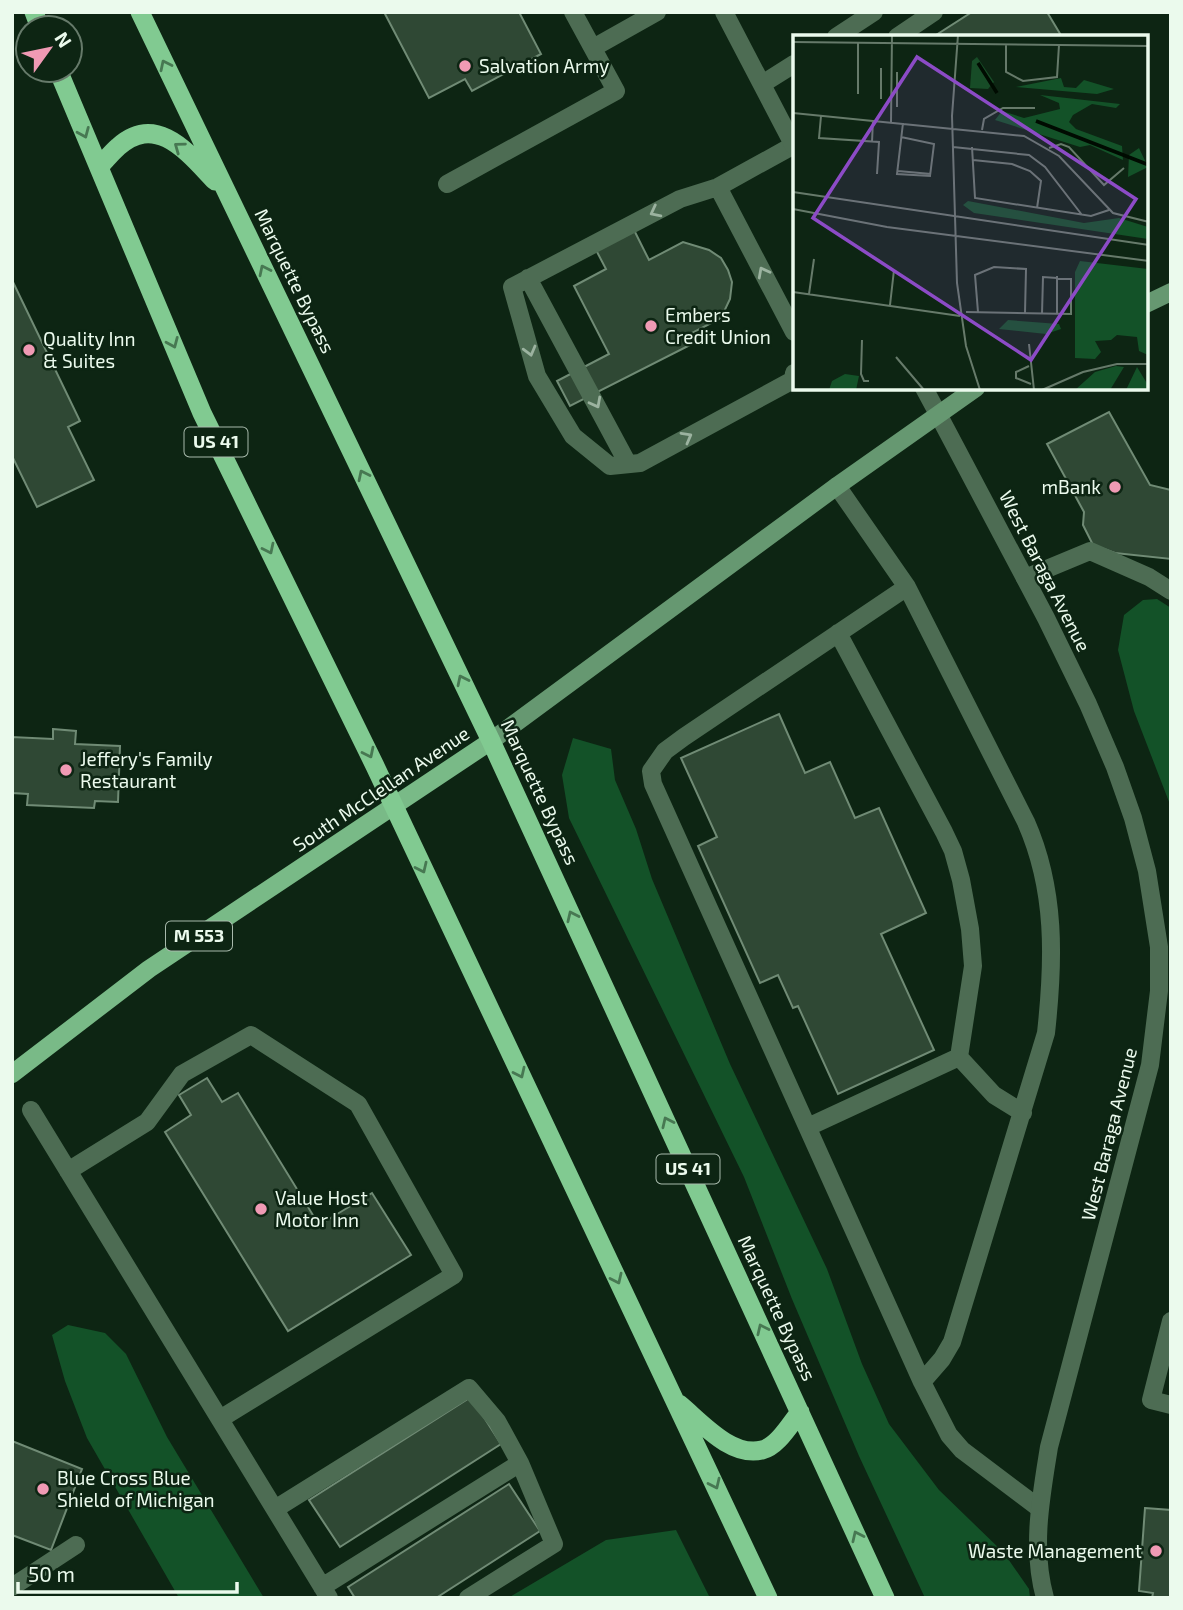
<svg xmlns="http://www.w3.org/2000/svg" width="1183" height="1610" viewBox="0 0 1183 1610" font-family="'Exo 2',sans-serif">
	<rect width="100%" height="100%" fill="#0d2513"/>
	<path fill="#135228" d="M1157 599 1171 608V807L1134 711 1118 650 1124 615 1143 600Z
		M573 738 611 749 615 780 636 829 652 879 730 1064 827 1269 862 1364 889 1424 939 1490 1004 1553 1029 1589 1030 1598H925L859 1456 792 1299 744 1177 569 818 562 775Z
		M68 1325 105 1333 126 1354 167 1437 264 1598H179L87 1438 65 1381 52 1335Z
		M676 1530 710 1598H508L606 1540Z"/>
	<path fill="#2f4834" stroke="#708b75" stroke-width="2" d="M384 12H519L541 54 472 91 465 79 429 98Z
		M972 12H1047L1062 37H933Z
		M634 230 649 260 683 242 709 250 721 258 728 270 732 282 730 299 721 318 692 333 696 342 570 406 557 381 609 354 574 286 606 269 596 250Z
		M12 280 80 421 68 427 94 480 37 507 12 456Z
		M1109 412 1150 485 1171 490V559L1115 553 1093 545 1083 525 1084 512 1047 444Z
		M779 714 805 773 830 762 855 818 879 808 926 913 881 934 934 1050 838 1094 798 1006 793 1008 778 975 760 983 698 846 717 837 681 758Z
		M53 729 76 731 75 744 120 746 118 802 95 801 94 808 27 805 28 794 12 793V737L53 739Z
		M207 1078 222 1102 238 1093 319 1225 372 1193 411 1255 288 1331 165 1132 191 1115 179 1095Z
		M471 1397 501 1444 340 1547 309 1500Z
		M12 1441 82 1469 51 1550 12 1535Z
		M509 1484 540 1531 436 1598H355L348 1587Z
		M1145 1508 1171 1510V1598H1152L1153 1593 1139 1591Z"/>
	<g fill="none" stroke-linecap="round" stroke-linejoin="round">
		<path stroke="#4d6c53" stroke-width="18" d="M897 37 934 12
			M593 48 657 12
			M794 145 718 187 680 199 512 287 537 376 573 436 610 466 640 463 793 380 794 373
			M447 184 616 91 573 12
			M718 187 794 332
			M528 278 628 464
			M837 486 907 587 1026 822C1056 890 1054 960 1046 1033L952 1342 942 1359 922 1382
			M1025 578 1090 551 1149 577 1171 591
			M907 587 684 737 665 751 651 771 653 784 922 1382 949 1435 962 1450 1039 1508
			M959 1057 994 1095 1023 1113
			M31 1110 329 1598
			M808 1127 959 1057 973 966 970 929 961 880 953 851 944 832 838 633
			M68 1171 147 1122 182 1074 251 1035 358 1104 454 1275 220 1419
			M1171 1321 1151 1400 1171 1405
			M275 1509 469 1388 497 1421 520 1463 554 1544 468 1598
			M12 1587 76 1545
			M322 1587 520 1463"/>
		<path stroke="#4d6c53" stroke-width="18" d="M724 12 794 146
			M836 37 874 12
			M762 84 794 64
			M924 388 938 414"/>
		<path stroke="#4d6c53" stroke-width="18" d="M938 414 1046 618 1088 704 1115 767 1133 818 1147 871 1159 947V991L1150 1065 1049 1447C1041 1497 1031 1548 1045 1598"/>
		<path stroke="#669871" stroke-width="18" d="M1146 304 1171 292
			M491 741 837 486 976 388"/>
		<path stroke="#79ba87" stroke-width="18" d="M12 1074 149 969 491 741"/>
		<path stroke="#81ca91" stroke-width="19" d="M34 12 40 28
			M140 12 491 741 885 1598
			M58 70 202 413 375 766 768 1598
			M99 167C105 161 111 153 118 147 157 112 189 154 215 181
			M679 1404C700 1421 731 1458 762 1450 778 1446 790 1424 800 1412"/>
	</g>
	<defs><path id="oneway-chevron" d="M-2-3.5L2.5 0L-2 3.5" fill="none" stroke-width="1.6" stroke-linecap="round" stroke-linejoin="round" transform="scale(1.75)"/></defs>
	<g stroke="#477852">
		<use href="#oneway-chevron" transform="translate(165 65) rotate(-116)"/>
		<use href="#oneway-chevron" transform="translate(84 133) rotate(67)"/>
		<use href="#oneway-chevron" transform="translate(179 147) rotate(-144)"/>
		<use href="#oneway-chevron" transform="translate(264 270) rotate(-116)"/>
		<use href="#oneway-chevron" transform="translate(173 343) rotate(67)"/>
		<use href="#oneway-chevron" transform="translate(363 475) rotate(-116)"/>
		<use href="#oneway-chevron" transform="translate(269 549) rotate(64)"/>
		<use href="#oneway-chevron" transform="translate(462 680) rotate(-116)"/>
		<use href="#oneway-chevron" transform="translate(369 753) rotate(64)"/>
		<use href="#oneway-chevron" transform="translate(422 868) rotate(65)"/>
		<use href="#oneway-chevron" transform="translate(572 916) rotate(-115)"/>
		<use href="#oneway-chevron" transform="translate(520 1073) rotate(65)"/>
		<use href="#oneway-chevron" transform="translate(667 1122) rotate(-115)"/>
		<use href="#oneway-chevron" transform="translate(617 1279) rotate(65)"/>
		<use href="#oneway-chevron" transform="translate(762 1329) rotate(-115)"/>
		<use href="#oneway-chevron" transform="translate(715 1484) rotate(65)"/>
		<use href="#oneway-chevron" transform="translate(857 1536) rotate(-115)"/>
	</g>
	<g stroke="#9cb3a0">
		<use href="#oneway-chevron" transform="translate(655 212) rotate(153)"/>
		<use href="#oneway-chevron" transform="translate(763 272) rotate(-118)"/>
		<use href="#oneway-chevron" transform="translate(530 351) rotate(75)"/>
		<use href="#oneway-chevron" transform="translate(596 403) rotate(62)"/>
		<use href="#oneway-chevron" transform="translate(687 437) rotate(-29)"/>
	</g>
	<g fill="#f09ab4" stroke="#0d2513" stroke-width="2.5">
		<circle cx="465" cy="66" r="7"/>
		<circle cx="651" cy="326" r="7"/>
		<circle cx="29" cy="350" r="7"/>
		<circle cx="1115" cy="487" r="7"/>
		<circle cx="66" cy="770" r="7"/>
		<circle cx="261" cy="1209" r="7"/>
		<circle cx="43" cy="1489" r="7"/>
		<circle cx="1156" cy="1551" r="7"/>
	</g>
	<g text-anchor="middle" stroke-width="5" stroke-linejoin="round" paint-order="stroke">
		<g fill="#0d2513" stroke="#a8baac" stroke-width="2">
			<rect x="184.5" y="427.5" width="63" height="29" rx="5"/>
			<rect x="166" y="921.5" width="66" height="29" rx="5"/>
			<rect x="656.5" y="1154.5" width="63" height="29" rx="5"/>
		</g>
		<g font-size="18" font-weight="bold" fill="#ebfaed">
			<text x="216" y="448">US 41</text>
			<text x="199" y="942">M 553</text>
			<text x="688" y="1175">US 41</text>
		</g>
		<g font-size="19" fill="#ebfaed" stroke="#0d2513" text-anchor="start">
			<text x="479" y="73">Salvation Army</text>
			<text x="665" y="322">Embers<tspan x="665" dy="22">Credit Union</tspan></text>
			<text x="43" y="346">Quality Inn<tspan x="43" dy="22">&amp; Suites</tspan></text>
			<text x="1101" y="494" text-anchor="end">mBank</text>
			<text x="80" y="766">Jeffery's Family<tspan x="80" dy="22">Restaurant</tspan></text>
			<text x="275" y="1205">Value Host<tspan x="275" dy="22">Motor Inn</tspan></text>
			<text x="57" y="1485">Blue Cross Blue<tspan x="57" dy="22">Shield of Michigan</tspan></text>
			<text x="1142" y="1558" text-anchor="end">Waste Management</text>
		</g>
		<g font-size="19" fill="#ebfaed" stroke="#0d2513">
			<text transform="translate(295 281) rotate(64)" y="7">Marquette Bypass</text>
			<text transform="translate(1045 571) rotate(63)" y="7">West Baraga Avenue</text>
			<text transform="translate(381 789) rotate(-34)" y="7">South McClellan Avenue</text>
			<text transform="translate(540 792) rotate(65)" y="7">Marquette Bypass</text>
			<text transform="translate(1109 1134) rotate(-76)" y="7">West Baraga Avenue</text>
			<text transform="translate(777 1308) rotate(65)" y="7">Marquette Bypass</text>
		</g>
	</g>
	<g transform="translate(793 35)">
		<rect width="355" height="355" fill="#0d2513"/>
		<path d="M184 22 201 47 195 54 177 53 179 26Z" fill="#174c27"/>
		<path d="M268 43 271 52 283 53 291 45 321 54 304 59 223 52ZM247 60 327 69 323 73 299 69 280 80 276 87 283 94 329 111 330 125 297 110 287 112 202 85 209 76 231 83 267 74 266 68ZM346 113 355 132 335 142 336 120ZM175 166 291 188 326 183 355 192V204L181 178 170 170ZM287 226 355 234V320L346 316 344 302 324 300 318 305 302 306 308 317 302 324 282 323V237ZM215 285 266 289 268 294 253 299 206 294ZM323 331 331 332 317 355H282L302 337ZM344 332 355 350V355H333ZM52 339 66 341 63 355H36L39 346Z" fill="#135228"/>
		<path fill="none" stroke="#000b01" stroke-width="3.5" d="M185 28 204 58M243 86 356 130"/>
		<path fill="none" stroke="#667a6a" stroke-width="2" d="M165 0 159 81 164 248 173 311 187 355M0 7 356 11M65 8V59M213 10V37L230 46 264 42 266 10M104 37V72M88 64V33M0 78 231 101 266 121 320 178 356 187M28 81 26 103 86 107 84 139M98 87 99 0M189 95 191 84 210 73H242M108 102 141 109 137 141 104 139 110 88M79 107 80 85M160 112 236 120 252 132 289 180M179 112 182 163 298 181 316 175M256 113 268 109 276 112 311 150 331 133M180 125 219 129 237 136 248 146 244 173M105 136 138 139M0 157 356 210M0 174 94 192 356 226M0 257 167 281M16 259 21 224M97 270 101 235M173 277 278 279V244L250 242 249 279M185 277 182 240 201 232 233 234 232 278M264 279V241M69 305 68 339 71 346H76M236 309 241 355M103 322 131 355M236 331 223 337V343L238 349M249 355 290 337 324 329H356"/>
		<path fill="#8c4bc6" fill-opacity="0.15" stroke="#8c4bc6" stroke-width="3.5" d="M124 22 343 164 238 325 20 183Z"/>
		<rect width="355" height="355" fill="none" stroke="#ebfaed" stroke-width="3.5"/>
	</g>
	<rect width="1183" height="1610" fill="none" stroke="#ebfaed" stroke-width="28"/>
	<g transform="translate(49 49) rotate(57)"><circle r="33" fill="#0d2513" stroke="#667a6a" stroke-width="2"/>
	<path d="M0-5L12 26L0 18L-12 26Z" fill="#f09ab4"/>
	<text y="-10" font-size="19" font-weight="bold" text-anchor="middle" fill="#ebfaed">N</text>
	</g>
	<path d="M18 1582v10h219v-10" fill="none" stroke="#ebfaed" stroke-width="3.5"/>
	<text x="28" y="1582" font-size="21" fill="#ebfaed" stroke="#0d2513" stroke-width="5" paint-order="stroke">50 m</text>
</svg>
